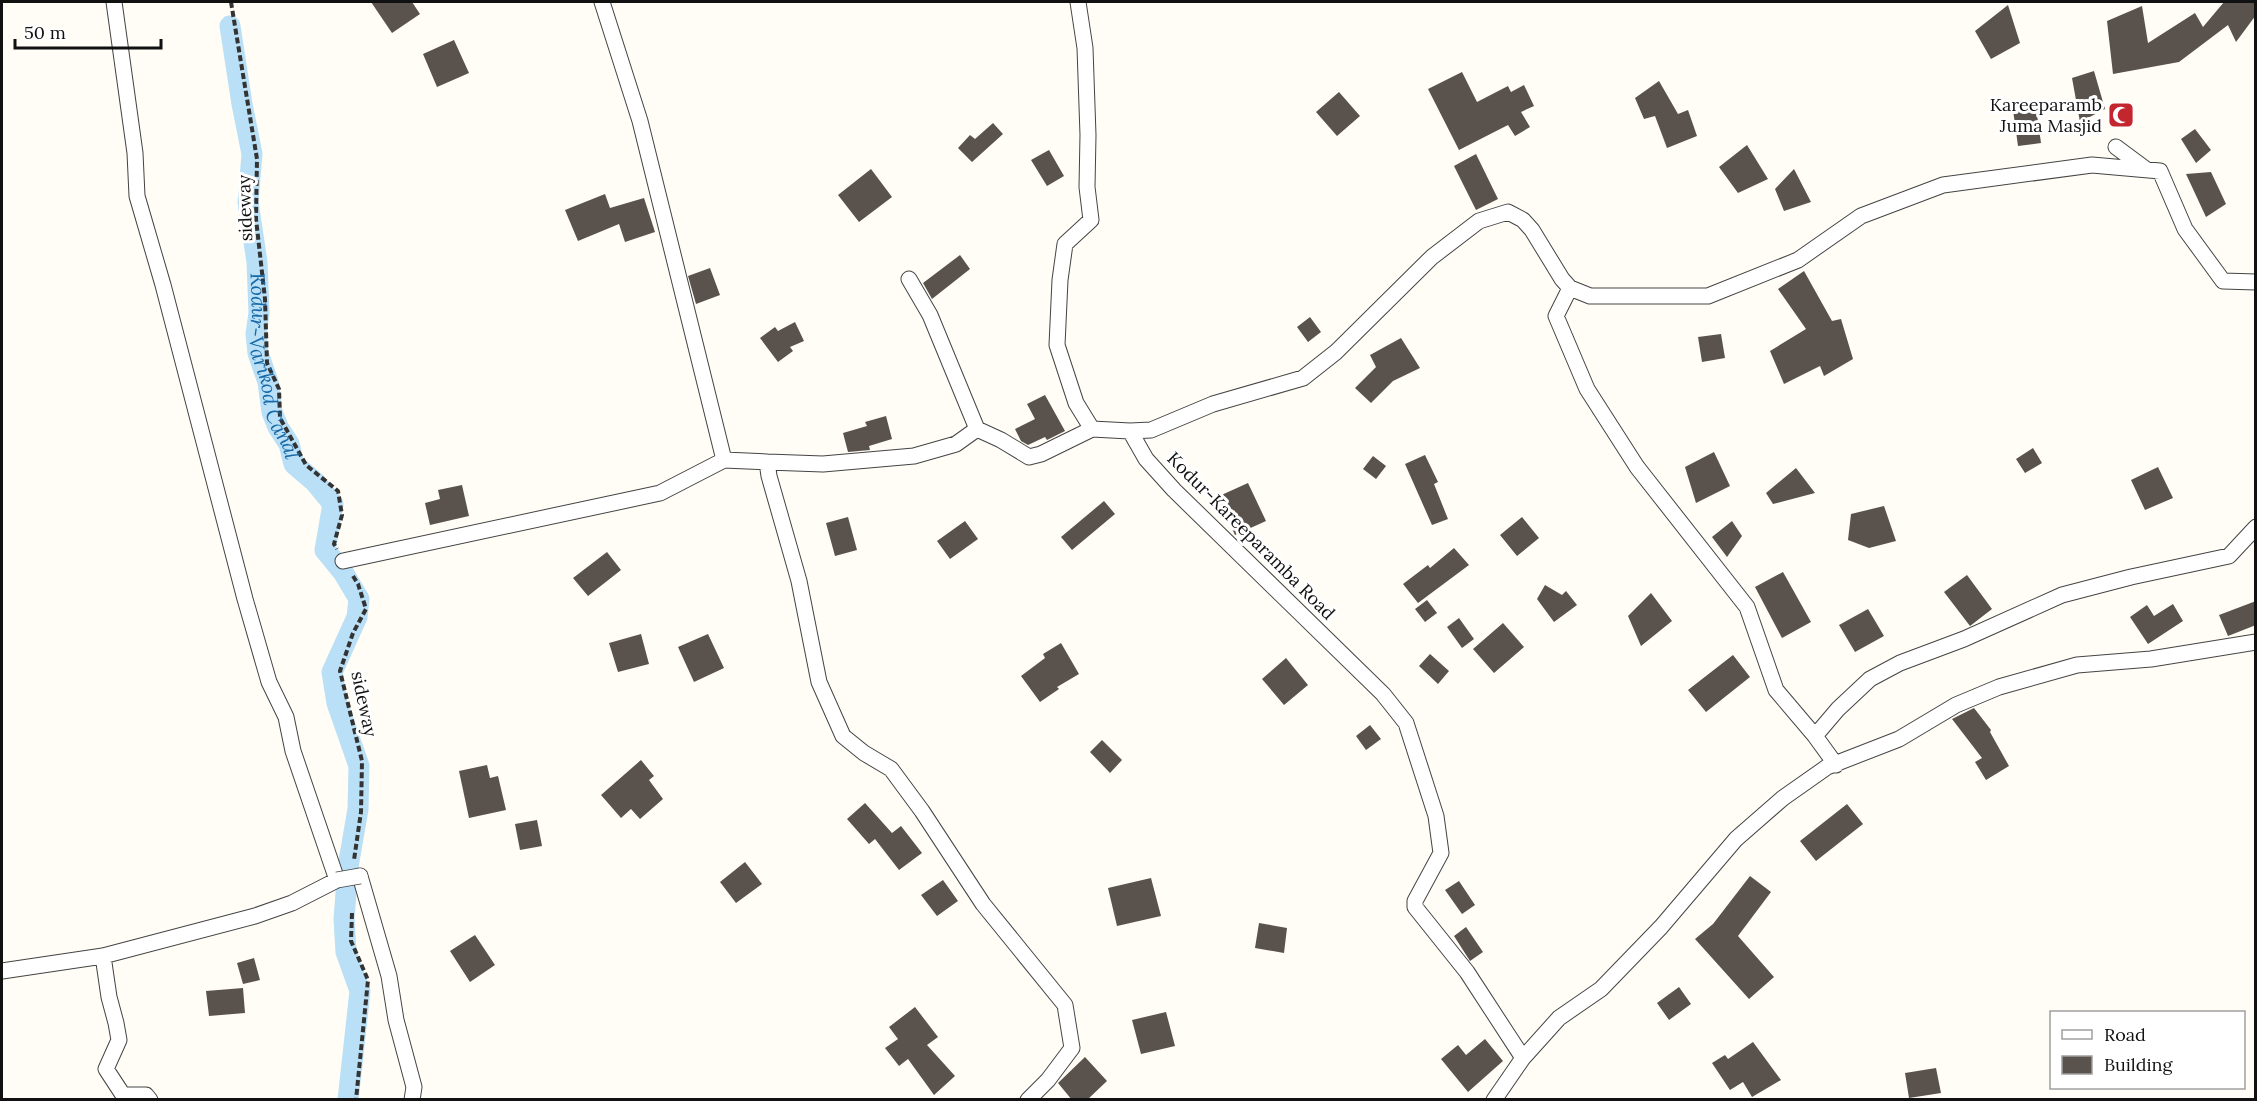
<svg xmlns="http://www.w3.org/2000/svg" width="2257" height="1101" viewBox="0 0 2257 1101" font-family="Lora,serif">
	<rect width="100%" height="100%" fill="#fffdf5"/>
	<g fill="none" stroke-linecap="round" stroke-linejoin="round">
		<path stroke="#b9e0f7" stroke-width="21" id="s1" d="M230 26 242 104 252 154 248 202 257 262 259 313 256 334 258 353 268 382 272 412 278 427 289 444 294 464 315 482 333 504 325 550 343 572 359 599 357 617 332 672 337 703 359 766 358 809 348 867 344 919 346 952 360 991 348 1100"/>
	</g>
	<path fill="#5a524d" d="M371 2H412L420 14 392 33Z
		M2224 2H2256V15L2236 42 2228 25 2179 62 2113 74 2107 21 2142 6 2148 43 2195 13 2203 27Z
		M2008 5 2020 43 1991 59 1975 31Z
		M454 40 469 73 437 87 423 54Z
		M2094 71 2105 109 2080 122 2072 78Z
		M1462 72 1477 102 1508 86 1511 92 1524 85 1534 106 1521 112 1530 127 1515 136 1508 125 1459 150 1428 89Z
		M1659 81 1678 114 1688 110 1697 136 1667 148 1655 116 1644 119 1635 98Z
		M1339 92 1360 116 1337 136 1316 112Z
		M2036 107 2041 143 2018 146 2013 110Z
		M993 123 1003 134 972 162 958 148 970 135 975 139Z
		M2195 129 2211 150 2196 163 2181 139Z
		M1747 145 1768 179 1738 193 1719 167Z
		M1049 150 1064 176 1047 186 1031 160Z
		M1476 154 1498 199 1476 210 1454 166Z
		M871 169 892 197 859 222 838 195Z
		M1794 169 1811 202 1784 211 1775 189Z
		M2211 172 2226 204 2206 217 2186 174Z
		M605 194 610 208 644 198 655 232 625 242 619 224 578 241 565 210Z
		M960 255 970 269 932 299 923 283Z
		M710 268 720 295 696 304 688 276Z
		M1804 271 1832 321 1841 319 1853 359 1824 376 1820 366 1784 384 1770 351 1806 329 1778 289Z
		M1310 317 1321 332 1308 342 1297 327Z
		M795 322 804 341 790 347 793 351 778 362 760 338 775 327 778 331Z
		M1721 334 1725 358 1702 362 1698 337Z
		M1401 338 1420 368 1393 381 1371 403 1355 388 1376 367 1370 355Z
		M1045 395 1065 431 1047 440 1045 437 1028 445 1021 441 1015 429 1035 419 1027 404Z
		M886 416 892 439 869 446 870 450 848 452 843 433 867 426 865 422Z
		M2033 448 2042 463 2025 473 2016 459Z
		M1714 452 1730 486 1696 503 1685 467Z
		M1425 455 1438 482 1434 484 1448 519 1432 525 1405 464Z
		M1373 456 1386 466 1376 479 1363 469Z
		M2158 467 2173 498 2145 510 2131 480Z
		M1796 468 1815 493 1773 504 1766 493Z
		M1248 483 1266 521 1235 535 1217 497Z
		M462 485 469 516 430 525 425 503 440 499 438 490Z
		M1104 501 1115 514 1072 550 1061 537Z
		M1884 506 1896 541 1869 548 1848 540 1851 514Z
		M848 517 857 550 835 556 826 523Z
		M1522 517 1539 538 1517 556 1500 535Z
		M965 521 978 539 950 559 937 541Z
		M1732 521 1742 536 1727 557 1712 537Z
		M1454 548 1469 565 1418 603 1403 584 1428 565 1430 568Z
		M607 552 621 570 588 596 573 578Z
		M1783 572 1811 622 1782 638 1755 587Z
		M1967 575 1992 609 1970 626 1944 592Z
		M1545 585 1562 595 1566 591 1577 605 1554 622 1537 599Z
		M1651 593 1672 621 1641 646 1628 616Z
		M1427 600 1437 613 1425 622 1415 609Z
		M2256 601V625L2228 636 2219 615Z
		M2173 604 2183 621 2148 644 2130 617 2147 605 2154 616Z
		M1868 609 1884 636 1855 652 1839 625Z
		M1459 618 1474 639 1462 648 1447 627Z
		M1503 623 1524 647 1494 673 1473 649Z
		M641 634 649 664 618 672 609 643Z
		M708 634 724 668 694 682 678 647Z
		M1061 643 1079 674 1057 687 1059 689 1040 702 1021 676 1045 658 1043 654Z
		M1430 654 1449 671 1438 684 1419 666Z
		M1733 655 1750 677 1706 712 1688 690Z
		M1286 658 1308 685 1284 705 1262 679Z
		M1974 708 1991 730 1990 732 2009 766 1986 780 1975 762 1982 758 1952 719Z
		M1370 725 1381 739 1366 750 1356 736Z
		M1102 740 1122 760 1110 773 1090 752Z
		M641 760 654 776 649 780 663 799 640 819 631 809 621 818 601 795Z
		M487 765 490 778 498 776 506 810 469 818 459 771Z
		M865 803 892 833 901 826 922 853 899 870 875 839 869 844 847 819Z
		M1847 804 1863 824 1816 861 1800 841Z
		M537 820 542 846 520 850 515 824Z
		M745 862 762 884 736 903 720 882Z
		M1750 876 1771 892 1738 936 1774 977 1749 999 1695 939 1713 924Z
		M1151 878 1161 916 1117 926 1108 888Z
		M943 880 958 901 937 916 921 895Z
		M1459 881 1475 905 1462 914 1445 890Z
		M1259 923 1287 928 1284 953 1255 948Z
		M1466 927 1483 952 1470 961 1454 936Z
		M475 935 495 965 470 982 450 951Z
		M254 958 260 980 243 984 237 963Z
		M1679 987 1691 1004 1669 1020 1657 1003Z
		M243 988 245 1013 209 1016 206 991Z
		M915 1007 938 1037 927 1045 955 1076 934 1095 908 1059 899 1066 885 1048 898 1039 889 1027Z
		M1166 1012 1175 1046 1141 1054 1132 1020Z
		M1485 1039 1503 1061 1468 1092 1441 1059 1458 1045 1466 1055Z
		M1753 1042 1781 1080 1752 1097 1743 1082 1730 1090 1712 1063 1725 1055 1728 1059Z
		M1085 1057 1107 1081 1087 1100H1072L1058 1083Z
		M1936 1068 1941 1093 1909 1098 1905 1073Z"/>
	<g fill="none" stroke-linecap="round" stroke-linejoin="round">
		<defs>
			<path id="street" d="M602 2 640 121 724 460
				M1078 2 1085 48 1088 135 1087 187 1091 220 1065 244 1060 280 1057 345 1076 403 1092 429 1130 431
				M2116 147 2147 170
				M909 279 930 315 977 429
				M1570 288 1556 316 1587 389 1637 467 1747 607 1776 690 1815 736
				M343 561 660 493 724 460 767 462
				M1836 765 1815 736 1838 709 1870 679 1900 663 1964 639 2062 595 2131 577 2229 556 2256 527
				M360 876 389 976 396 1020 414 1087 412 1100
				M103 956 109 997 116 1023 119 1040 106 1069 123 1095H146L150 1100
				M2 971 103 956 255 916 292 903 337 880 293 751 286 717 269 682 245 599 163 285 137 196 135 153 114 2
				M1523 1058 1467 972 1415 907V901L1441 853 1436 816 1406 723 1383 694 1174 490 1146 459 1130 431 1151 430 1213 404 1303 378 1336 352 1432 257 1479 221 1508 212 1523 220 1532 230 1562 279 1570 288 1590 296H1708L1798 260 1861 216 1943 185 2092 165 2160 171 2185 229 2223 281 2256 282
				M1028 1100 1048 1080 1072 1048 1065 1005 983 904 922 811 891 769 864 753 843 736 819 682 799 581 769 476 767 462 823 464 914 456 956 444 977 429 1001 440 1029 457 1041 454 1092 429
				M1494 1100 1523 1058 1559 1018 1601 989 1661 927 1736 839 1783 798 1827 767 1899 739 1956 705 1999 687 2077 665 2151 659 2256 642"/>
		</defs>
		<use href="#street" stroke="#444" stroke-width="17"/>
		<path stroke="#333" stroke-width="4" stroke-dasharray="6 3" stroke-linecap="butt" d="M231 2 257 159 256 219 265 299 267 363 279 389 280 418 306 465 338 491 342 515 334 544 337 549
			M353 576 358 584 366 609 353 633 340 671 362 761 361 812 354 860
			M352 913 351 941 368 980 356 1100"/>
		<use href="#street" stroke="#fff" stroke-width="15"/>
		<defs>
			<path id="street-bridge" d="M337 880 360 876"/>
		</defs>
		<use href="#street-bridge" stroke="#444" stroke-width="17" stroke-linecap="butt"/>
		<use href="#street-bridge" stroke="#fff" stroke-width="15"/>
	</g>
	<defs>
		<symbol id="mosque-square" viewBox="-11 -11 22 22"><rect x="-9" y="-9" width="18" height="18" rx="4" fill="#c4262e" stroke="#fff"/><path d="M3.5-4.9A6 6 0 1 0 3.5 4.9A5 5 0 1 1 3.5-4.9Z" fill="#fff"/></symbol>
	</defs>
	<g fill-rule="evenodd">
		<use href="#mosque-square" x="2106" y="100" width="30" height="30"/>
	</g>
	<g text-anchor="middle" stroke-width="6" stroke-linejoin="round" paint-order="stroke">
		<g font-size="18" fill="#111" stroke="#fff" text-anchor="end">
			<text x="2102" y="111">Kareeparamb<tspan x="2102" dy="21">Juma Masjid</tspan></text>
		</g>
		<g font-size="18" fill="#111" stroke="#fff">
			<text transform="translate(245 208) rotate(-92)" y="6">sideway</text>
			<text transform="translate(1251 536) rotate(45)" y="6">Kodur-Kareeparamba Road</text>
			<text transform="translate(364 704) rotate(78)" y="6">sideway</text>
		</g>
		<g font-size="20" font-style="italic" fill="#1768a6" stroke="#fff">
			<text dy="7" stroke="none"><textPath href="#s1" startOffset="346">Kodur-Varikod Canal</textPath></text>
		</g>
	</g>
	<rect width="2257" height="1101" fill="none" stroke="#111111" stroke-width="6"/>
	<rect x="2050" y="1011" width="195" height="78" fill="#ffffff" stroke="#a0a0a0" stroke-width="1.5"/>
	<rect x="2062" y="1030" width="30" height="9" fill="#ffffff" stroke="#a0a0a0" stroke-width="1.5"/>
	<text x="2104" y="1041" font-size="18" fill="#111111">Road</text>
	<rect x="2062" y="1056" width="30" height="18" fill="#5a524d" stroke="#a0a0a0" stroke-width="1.5"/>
	<text x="2104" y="1071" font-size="18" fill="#111111">Building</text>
	<path d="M15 39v9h146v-9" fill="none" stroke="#111111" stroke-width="3"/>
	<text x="24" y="39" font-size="18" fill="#111111" stroke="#ffffff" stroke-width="4.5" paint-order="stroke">50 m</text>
</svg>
